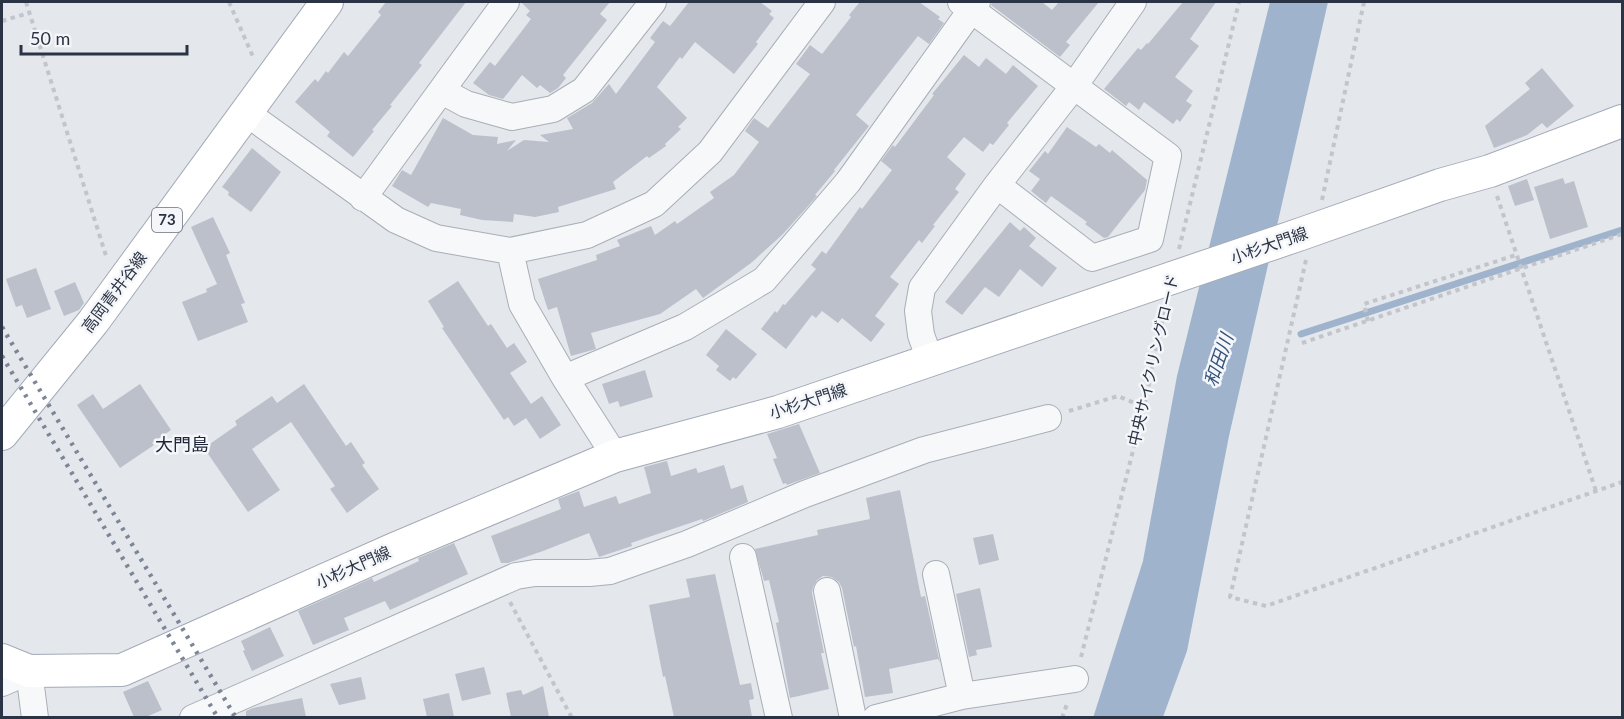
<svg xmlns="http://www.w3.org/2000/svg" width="1624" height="719" viewBox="0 0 1624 719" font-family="Lato,'Noto Sans JP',sans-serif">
	<rect width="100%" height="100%" fill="#e4e7ec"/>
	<path fill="#9fb4cc" d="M1270 2H1328L1229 436 1187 651 1163 717 1093 718 1143 561 1177 376Z"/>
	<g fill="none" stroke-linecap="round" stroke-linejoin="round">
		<path stroke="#9fb4cc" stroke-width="7" d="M1301 334 1622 230"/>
	</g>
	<path fill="#bbc0ca" d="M386 2H466L419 63 422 65 390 105 392 106 372 130 374 131 353 157 327 136 330 132 295 102 315 79 318 82 326 71 328 73 344 52 348 56 381 15 378 12Z
		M521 2H610L600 14 607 20 563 75 566 78 558 88 550 93 540 85 537 88 522 75 503 99 489 95 473 83 490 62 495 66 531 19 526 15 530 11Z
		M689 2H760L772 11 769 14 774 18 756 42 758 44 734 74 695 42 682 59 680 57 657 87 687 118 678 127 681 129 665 144 666 146 649 158 647 156 613 182 616 189 558 207 559 212 535 217 514 214 513 222 482 220 460 215 461 209 431 203 428 207 392 186 402 170 411 175 443 118 473 135 498 137 497 144 516 140 507 151 524 140 549 142 540 135 573 129 567 118 592 103 609 84 616 94 655 42 650 38 663 21 670 26Z
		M860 2H919L940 17 938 19 944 23 929 44 918 36 856 115 869 126 834 170 835 171 815 195 817 196 783 234 751 263 703 298 696 289 660 314 591 333 596 349 571 356 557 307 548 310 538 279 597 260 596 255 620 246 617 240 651 226 655 235 675 221 677 224 714 198 710 192 734 175 759 142 745 131 754 118 768 128 810 74 796 64 810 45 822 54 851 17 849 15Z
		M992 2H1042L1052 10 1059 2H1099L1066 42 1070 45 1060 57 991 5Z
		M1183 2H1216L1190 39 1199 46 1175 77 1193 91 1186 101 1192 105 1180 122 1177 119 1173 124 1144 102 1139 110 1129 102 1126 106 1104 89 1138 48 1141 50 1147 43 1148 44Z
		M964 55 979 67 986 58 1006 74 1013 65 1038 86 1007 123 1009 125 993 145 990 143 983 152 964 137 947 157 966 174 955 189 959 192 933 225 935 226 922 243 919 240 890 277 899 284 875 316 885 324 871 342 842 318 838 323 822 311 816 318 812 315 786 349 761 329 775 311 777 313 783 304 785 305 816 269 811 265 822 251 826 254 860 207 862 209 892 170 881 161 893 145 895 147 934 95 932 94Z
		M1542 68 1574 106 1547 128 1542 123 1527 135 1494 148 1485 126 1530 89 1525 83Z
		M1067 127 1096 147 1099 144 1110 153 1112 150 1147 180 1145 190 1108 237 1104 238 1085 224 1087 222 1051 196 1046 203 1031 191 1040 179 1029 171 1045 151 1048 154Z
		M252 148 281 172 251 212 228 195 229 192 222 187Z
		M1563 178 1565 184 1574 181 1588 227 1550 239 1534 187Z
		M1527 179 1534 200 1515 206 1508 186Z
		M213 217 230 253 226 255 245 303 241 304 248 322 198 341 182 302 207 292 206 289 217 284 191 227Z
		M1010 222 1020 231 1024 227 1036 238 1029 246 1057 268 1042 287 1020 269 999 297 985 287 962 315 945 302Z
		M36 268 51 309 27 318 22 305 16 307 6 279Z
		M458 281 488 326 491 324 507 348 514 343 527 362 510 373 531 404 542 396 561 425 540 439 526 418 514 426 508 417 504 420 442 328 444 327 428 301Z
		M75 282 84 303 79 310 64 316 54 291Z
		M726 329 757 354 736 379 733 377 730 381 716 370 719 366 706 355Z
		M645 370 653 397 620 407 618 401 609 404 602 384Z
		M140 384 171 430 152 443 154 445 120 468 77 405 93 394 103 409Z
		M304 384 346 446 351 442 365 463 362 465 379 489 347 513 330 489 335 486 291 422 252 449 280 490 248 512 204 448 237 425 235 421 272 396 277 403Z
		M799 424 820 473 787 485 786 483 783 484 773 459 777 458 767 434Z
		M667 461 671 476 696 468 698 473 724 465 731 489 743 485 748 502 703 521 702 519 631 543 632 546 599 557 589 533 543 551 508 563H501L491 536 561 509 558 499 579 491 584 507 616 496 619 504 651 493 644 467Z
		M900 490 921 597 925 596 940 663 938 659 889 669 893 693 865 697 856 646 854 647 842 588 839 582 832 577 823 576 817 580 813 587 812 593 824 653H821L829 689 790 698 776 623 779 622 769 580 764 581 755 549 818 535 817 530 870 519 866 498Z
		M993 534 999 560 979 565 973 538Z
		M454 543 468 574 390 610 385 601 344 618 349 630 313 645 298 611 372 578 374 582 419 561 418 558Z
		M715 574 740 685 751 683 754 699 749 700 752 717H674L665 676 663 677 649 605 690 597 686 579Z
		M980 588 992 647 976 650 977 655 969 657 956 594Z
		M270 627 284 656 252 671 243 651 245 650 241 641Z
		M484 667 491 694 462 701 455 674Z
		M361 677 366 699 339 705 330 684Z
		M148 681 162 710 146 717H134L123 692Z
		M543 686 549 717H511L506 693 521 690 523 695Z
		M449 693 454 717H427L423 699Z
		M302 698 306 717H246V711L253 708Z"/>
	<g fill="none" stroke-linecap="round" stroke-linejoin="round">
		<defs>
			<path id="minor" d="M961 2 1168 156 1150 239 1092 258 997 185
				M442 91 466 104 512 117 553 109 584 90 653 2
				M245 112 396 220 436 238 510 251 587 235 654 204 710 152 822 2
				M363 198 506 2
				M510 251 522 304 565 378 615 456
				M930 360 921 335 918 311 922 288 997 185 1074 86 1133 2
				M565 378 685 327 764 280 848 182 977 2
				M743 557 779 718
				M936 574 962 696
				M827 591 853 718
				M2 683 29 671 35 718
				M193 718 516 576 535 573H589L610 571 687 544 805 494 924 450 1048 418
				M876 718 962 696 1075 679"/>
			<path id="major" d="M2 434 93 322 327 2
				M2 660 29 671 122 670 394 549 615 456 778 412 1301 234 1440 185 1490 171 1622 121"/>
		</defs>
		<use href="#minor" stroke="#a9aeb7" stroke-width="28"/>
		<use href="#major" stroke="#a3abb8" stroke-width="34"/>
		<path stroke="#c2c5cb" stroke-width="4" stroke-dasharray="4.5 4.5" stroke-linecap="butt" d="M26 2 107 259
			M229 2 254 59
			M2 21 29 13
			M1497 196 1596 491
			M1322 200 1364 2
			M1179 249 1239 2
			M1306 260 1230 597 1266 606 1622 482
			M1368 321 1364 304 1516 255
			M1302 343 1622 234
			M1069 411 1118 396 1144 407
			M510 602 572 718
			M1081 657 1144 407 1165 309
			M1062 718 1067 704"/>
		<use href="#minor" stroke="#f7f8fa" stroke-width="26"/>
		<use href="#major" stroke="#fff" stroke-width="32"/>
		<path stroke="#7d8696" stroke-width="4.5" stroke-dasharray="3 6" stroke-linecap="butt" d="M2 327 236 718
			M2 356 218 718"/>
	</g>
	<g text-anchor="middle" stroke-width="5" stroke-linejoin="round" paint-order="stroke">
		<rect fill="#f4f6f9" stroke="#676e7b" stroke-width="1.5" x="152" y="208" width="30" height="24" rx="4.5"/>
		<g font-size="15" font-weight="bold" fill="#2b3445">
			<text x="167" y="225">73</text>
		</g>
		<g font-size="16" fill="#2b3445" stroke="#f4f6f9">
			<text transform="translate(1269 245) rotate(-19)" y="6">小杉大門線</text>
			<text transform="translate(114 292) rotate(-53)" y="6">高岡青井谷線</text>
			<text transform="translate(1153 360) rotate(-77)" y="6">中央サイクリングロード</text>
			<text transform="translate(808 401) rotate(-18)" y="6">小杉大門線</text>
			<text transform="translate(353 567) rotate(-24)" y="6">小杉大門線</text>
		</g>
		<g font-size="18" font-style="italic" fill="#34527a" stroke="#f4f6f9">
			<text transform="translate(1219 360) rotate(-71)" y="6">和田川</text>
		</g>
		<g font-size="18" fill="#1d2536" stroke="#f4f6f9">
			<text x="182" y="451">大門島</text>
		</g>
	</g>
	<rect width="1624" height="719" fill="none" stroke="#2b3445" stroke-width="6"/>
	<path d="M21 45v9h166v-9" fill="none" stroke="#2b3445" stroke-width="3"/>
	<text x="30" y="45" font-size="18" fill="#2b3445" stroke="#f4f6f9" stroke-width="4.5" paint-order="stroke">50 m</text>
</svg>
